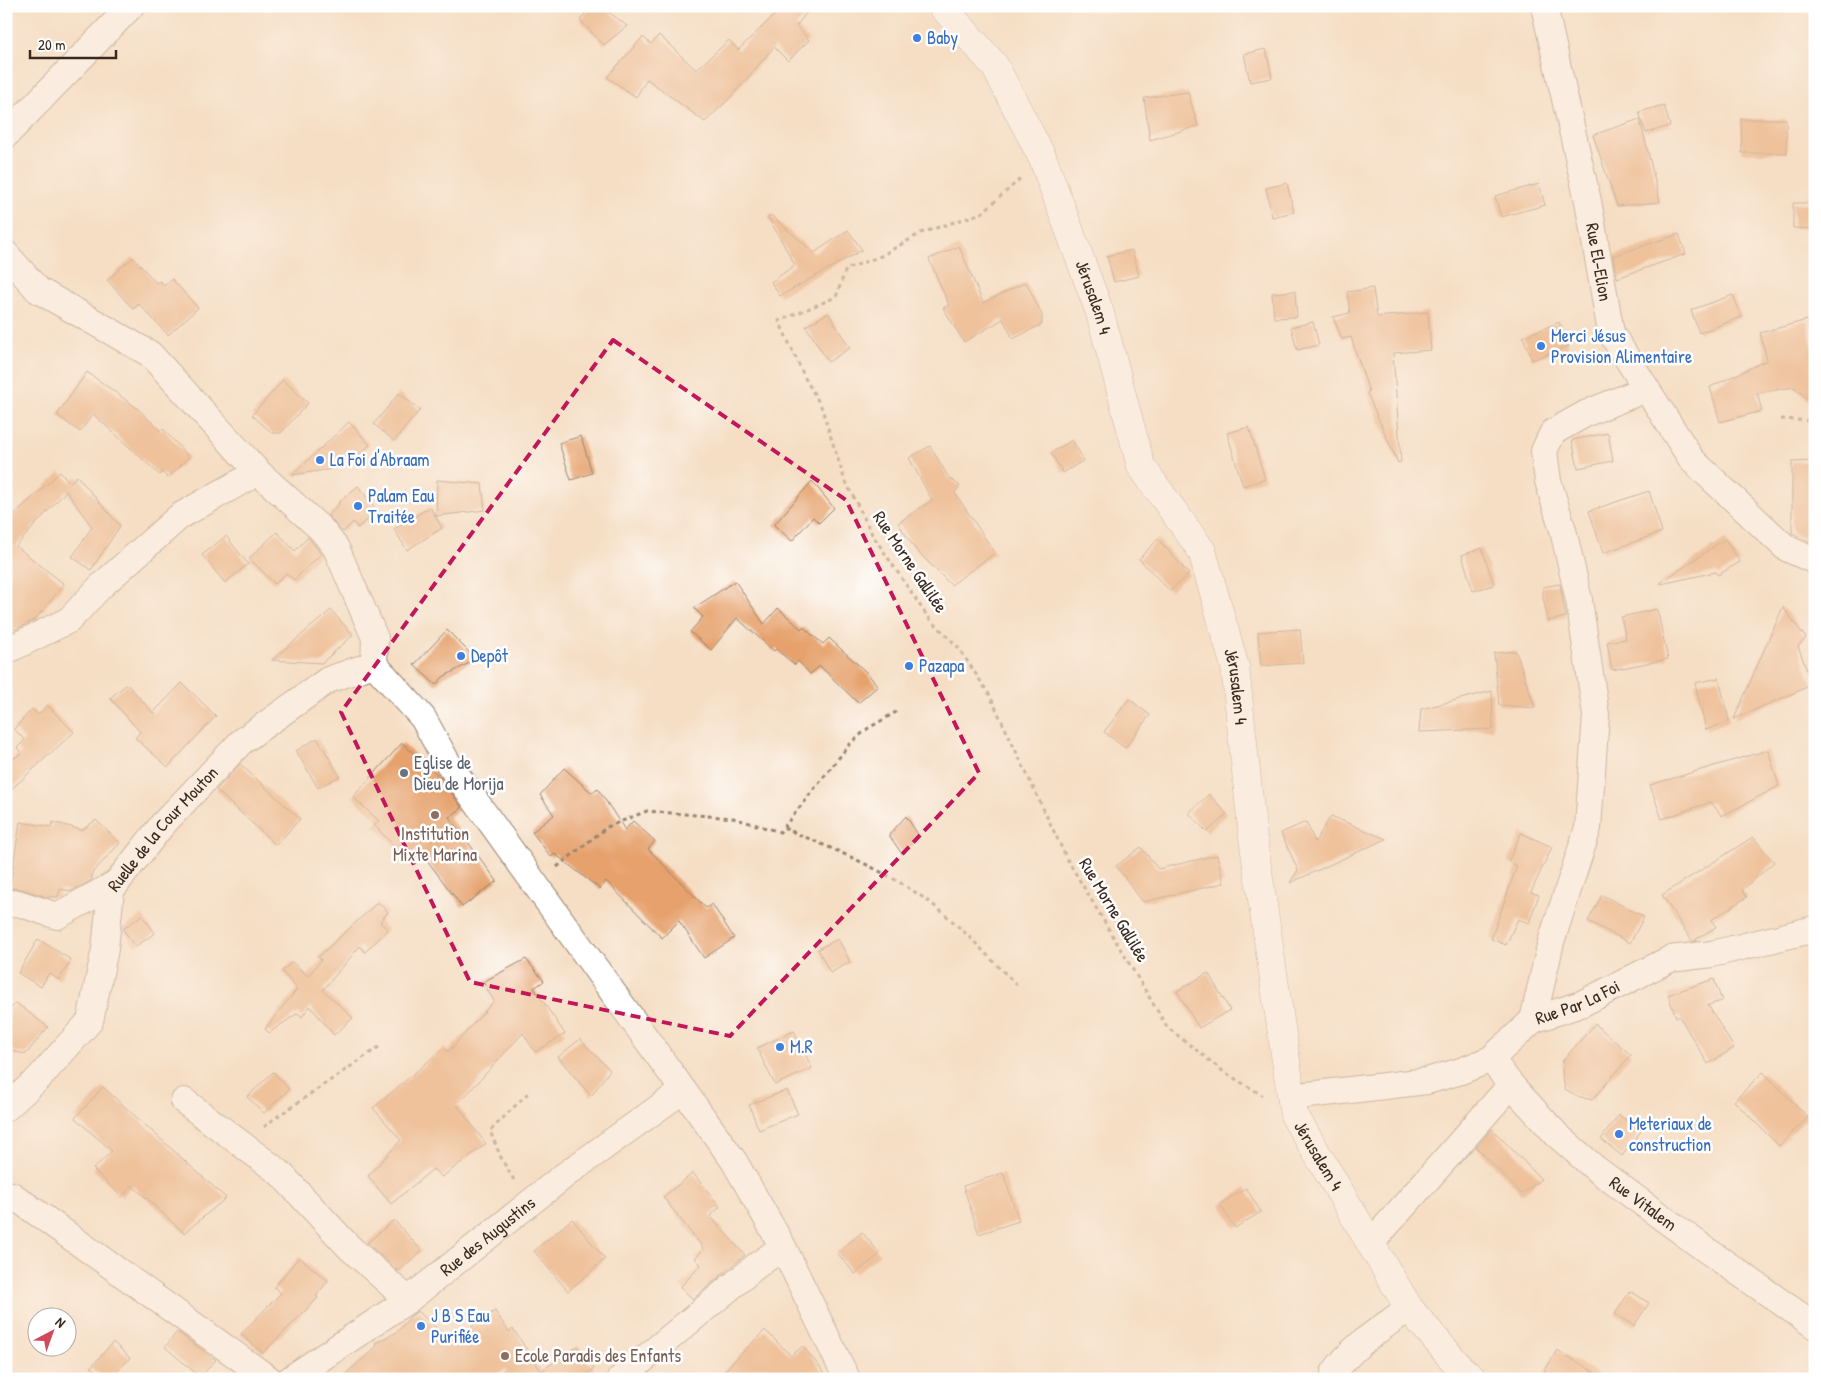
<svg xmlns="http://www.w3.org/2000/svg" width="1821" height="1385" viewBox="0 0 1821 1385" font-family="'Patrick Hand',sans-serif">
	<rect width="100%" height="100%" fill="#fff"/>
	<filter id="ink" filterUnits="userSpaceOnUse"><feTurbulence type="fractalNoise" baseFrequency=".02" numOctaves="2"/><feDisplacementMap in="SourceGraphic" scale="10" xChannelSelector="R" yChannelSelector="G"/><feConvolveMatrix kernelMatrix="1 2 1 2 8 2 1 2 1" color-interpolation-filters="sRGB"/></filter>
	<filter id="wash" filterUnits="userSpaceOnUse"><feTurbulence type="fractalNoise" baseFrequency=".0096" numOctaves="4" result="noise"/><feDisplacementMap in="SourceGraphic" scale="20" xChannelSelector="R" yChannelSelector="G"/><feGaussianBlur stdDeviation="1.12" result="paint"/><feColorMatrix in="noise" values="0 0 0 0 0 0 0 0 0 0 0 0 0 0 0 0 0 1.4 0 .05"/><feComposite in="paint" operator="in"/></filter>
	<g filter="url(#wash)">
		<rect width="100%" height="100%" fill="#f5dec4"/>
		<g id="blocks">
			<path fill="#e6a16c" d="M591 6H601L627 26 604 45 580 20Z
				M784 6H812L796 26 809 40 788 61 774 47 730 98 705 122 647 79 636 97 607 77 643 37 651 44 659 35 696 70 729 40 738 50Z
				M1266 49 1272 78 1250 82 1244 54Z
				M1188 92 1198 126 1150 140 1144 98Z
				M1664 105 1670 126 1646 133 1639 112Z
				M1640 119 1660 202 1617 206 1593 135Z
				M1741 119H1786L1787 153H1742Z
				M1287 183 1294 212 1272 217 1266 188Z
				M1539 184 1545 205 1501 217 1495 196Z
				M1793 203H1815V229L1793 228Z
				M771 215 814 253 848 230 862 250 780 296 771 282 795 265 768 217Z
				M1679 234 1686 254 1617 278 1613 256Z
				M959 246 983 303 1026 282 1042 315V324L1013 339 1003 319 964 342 943 308 949 305 929 259Z
				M1132 250 1139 276 1114 282 1107 256Z
				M133 257 156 283 160 281 164 286 172 279 198 308 168 335 139 304 133 309 107 280Z
				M1373 288 1377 317 1428 312 1431 350 1393 353 1401 462 1398 463 1367 393 1369 392 1351 337 1342 339 1333 317 1350 313 1347 292Z
				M1295 291 1297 317 1274 318 1272 293Z
				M1733 295 1742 317 1699 333 1691 310Z
				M828 313 850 348 828 362 806 326Z
				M1807 320 1815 361V381L1809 400 1794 387 1757 393 1762 411 1720 422 1710 387 1767 360 1760 333Z
				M1313 322 1319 345 1297 350 1291 327Z
				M1559 322 1569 346 1532 360 1523 337Z
				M87 372 137 408 161 431 163 429 189 457 168 478 162 472 160 475 93 414 80 432 57 415Z
				M283 380 308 403 281 433H272L252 415Z
				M399 393 420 410 394 441 374 424Z
				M349 422 370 445 346 467 292 475Z
				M1249 427 1265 479 1243 486 1227 433Z
				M1608 433 1613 461 1578 468 1572 440Z
				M581 436 592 473 571 480 559 443Z
				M1072 440 1084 460 1063 473 1051 453Z
				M930 446 949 478 960 486 955 493 995 553 951 585 915 549 898 523 932 500 909 458Z
				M1815 461V544L1792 533V462Z
				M60 472 70 482 77 476 120 526 91 570 72 557 92 527 66 491 16 546 64 584 35 620 6 634V522Z
				M437 480 482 484 485 510 436 516Z
				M812 481 834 508 819 523 813 517 792 541 774 525Z
				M358 486 378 512 357 528 353 522 343 532 328 516 339 504 338 503Z
				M1649 491 1662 532 1603 553 1589 511Z
				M430 507 442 528 407 550 394 529Z
				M277 532 295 551 308 537 321 554 294 580 286 573 275 584 249 558Z
				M226 536 248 564 225 583 202 555Z
				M1158 539 1189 574 1170 591 1139 559Z
				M1725 539 1740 562 1718 575 1716 572 1661 584 1660 583Z
				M1482 548 1494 585 1473 591 1462 555Z
				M735 581 764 624 778 608 801 629 803 627 823 644 829 638 866 672 878 686 858 703 820 666 810 674 798 661 795 665 776 649 774 651 737 618 711 650 690 632 703 617 694 608Z
				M1560 584 1566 617 1548 621 1543 597V587Z
				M1783 607 1806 638 1798 646 1812 685 1734 719Z
				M1657 609 1668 659 1612 670 1607 642 1626 639 1621 617Z
				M331 610 353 635 322 663 272 660Z
				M1300 629 1303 663 1261 666 1258 632Z
				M447 630 468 651 473 661 443 677 436 685 414 665Z
				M1516 651 1535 708 1499 705 1494 653Z
				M1719 678 1729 721 1706 730 1695 683Z
				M182 683 216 716 168 767 135 738 140 732 110 698 127 684 153 713Z
				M1492 691 1493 729 1419 732 1421 709Z
				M1129 699 1150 715 1125 748 1104 732Z
				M47 705 74 732 6 794V763L22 753 17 748 25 740 14 729 32 709 38 715Z
				M317 738 340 776 318 788 296 751Z
				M402 743 440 777 462 808 449 817 497 881 462 907 418 848 407 859 374 825 379 821 353 797Z
				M1768 750 1779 786 1722 816 1711 802 1662 819 1650 785Z
				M240 764 300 819 276 845 216 790Z
				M564 768 592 793 598 789 625 830 633 821 655 841 648 849 706 908 712 904 734 938 704 958 679 921 662 938 606 881 600 889 555 854 551 857 532 832 554 815 540 795Z
				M1209 794 1227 814 1207 832 1189 813Z
				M906 816 919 836 902 854 889 835Z
				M1331 816 1386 839 1290 883 1298 870 1281 833 1306 822 1315 842Z
				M96 820 120 843 92 873V880L71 891 60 889 58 897H47L22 889 10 888 20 822 52 827 53 822 82 830Z
				M1521 833 1552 847 1531 892 1539 895 1529 923 1518 919 1506 945 1491 939 1517 866 1508 862Z
				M1753 837 1774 862 1742 890 1747 897 1711 920 1716 927 1696 939 1697 941H1692L1662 895Z
				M1141 847 1158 869 1217 855 1224 883 1143 902 1116 866Z
				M1602 895 1644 917 1630 943 1588 921Z
				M378 902 388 912 380 922 388 930 365 952 360 946 323 990 353 1018 334 1035 310 1006 302 1017 298 1013 269 1033 265 1029 297 989 282 971 292 962 308 976 321 960 318 957Z
				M142 915 155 933 135 947 123 929Z
				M38 939 71 960 59 980 49 973 41 987 18 973Z
				M838 939 850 962 830 973 818 949Z
				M526 959 544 981 534 988 565 1034 535 1052 523 1033 457 1105 486 1144 442 1177 433 1169 391 1204 368 1176 401 1140 373 1108 444 1048 448 1052 494 1001 483 982Z
				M1208 973 1230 1010 1199 1028 1177 991Z
				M1714 979 1722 1001 1708 1005 1734 1048 1708 1064 1679 1016 1676 1017 1668 995Z
				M16 1003 48 1027 26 1054 16 1052 6 1046V1014Z
				M1595 1024 1631 1055 1592 1100 1577 1096 1565 1089 1562 1072 1563 1060Z
				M794 1031 812 1068 775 1085 757 1048Z
				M580 1039 610 1070 591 1096 558 1057Z
				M273 1072 289 1089 264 1113 247 1097Z
				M1763 1072 1808 1117 1779 1146 1734 1101Z
				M103 1087 226 1198 184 1233 132 1185 122 1197 93 1169 112 1151 75 1118Z
				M787 1090 798 1114 759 1130 749 1105Z
				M1619 1115 1641 1131 1622 1156 1601 1139Z
				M1492 1129 1541 1179 1522 1194 1476 1147Z
				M693 1173 720 1207 710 1216 745 1255 693 1299 680 1287 701 1265 695 1258 704 1249 663 1197Z
				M1003 1173 1019 1221 979 1234 963 1186Z
				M1246 1188 1261 1212 1235 1228 1220 1204Z
				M572 1219 605 1259 568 1291 534 1251Z
				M394 1220 422 1251 398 1271 367 1243Z
				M862 1232 880 1254 855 1274 837 1253Z
				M299 1257 328 1281 316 1296 318 1298 263 1353 241 1334 281 1293 274 1287Z
				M1630 1291 1649 1303 1634 1326 1615 1314Z
				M418 1311 450 1341 495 1311 509 1332 513 1329 541 1371 578 1346 594 1369 581 1379H512L505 1369 490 1379H340L377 1346 375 1343 397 1332 411 1316Z
				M765 1330 791 1356 803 1346 829 1379H716Z
				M177 1332 216 1360 200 1377 165 1347Z
				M113 1342 130 1358 110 1379H104L91 1367Z
				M1557 1350 1606 1379H1540Z"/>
		</g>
	</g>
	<g filter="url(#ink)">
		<use href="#blocks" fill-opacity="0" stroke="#988471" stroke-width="1"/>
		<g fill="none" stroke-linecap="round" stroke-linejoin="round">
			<defs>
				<g id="minor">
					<path id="s1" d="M1544 6 1588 201 1611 333 1692 460 1786 548 1815 561"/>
					<path d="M6 135 131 6"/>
					<path d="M6 254 38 290 150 354 258 472 321 529 336 548 375 638 374 664 423 718 446 760 734 1161 783 1247 847 1379"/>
					<path d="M6 651 69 620 101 586 180 516 258 472"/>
					<path d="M6 904 18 903 57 916 117 883"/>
					<path d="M1533 1020 1551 942 1588 828 1596 715 1579 600 1563 530 1548 481 1544 451 1553 432 1587 413 1646 389"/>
					<path id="s2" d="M1491 1059 1511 1085 1557 1135 1596 1169 1705 1249 1815 1326"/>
					<path id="s3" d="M1291 1097 1427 1081 1461 1071 1491 1059 1533 1020 1581 1004 1670 959 1712 954 1815 929"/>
					<path d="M184 1101 280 1173 348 1246 408 1300"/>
					<path id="s4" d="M6 1108 38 1079 90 1021 105 949 111 890 163 824 241 742 328 680 374 664"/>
					<path d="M12 1195 269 1379"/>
					<path d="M1371 1243 1511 1085"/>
					<path id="s5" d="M290 1379 408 1300 565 1175 682 1091"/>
					<path d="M620 1379 756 1266 783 1247"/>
					<path d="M1336 1379 1334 1373C1353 1345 1382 1328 1409 1308"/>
				</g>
				<g id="tertiary">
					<path id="s6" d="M942 6 995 66 1043 159 1100 313 1141 466 1202 551 1235 667 1253 838 1294 1115 1409 1308 1461 1369 1473 1379"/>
				</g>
			</defs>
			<use href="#minor" stroke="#988471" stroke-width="28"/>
			<use href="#tertiary" stroke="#988471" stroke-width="29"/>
			<path stroke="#988471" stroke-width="3" stroke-dasharray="4 4" stroke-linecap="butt" d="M1020 179 982 213 921 233 881 256 846 269 836 297 779 321 805 378 821 406 844 478 872 534 927 616 958 647 989 694 1067 859 1167 1027 1224 1072 1262 1095
				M1781 419 1815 421
				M784 828C840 852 904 877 950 919 974 940 995 964 1018 986
				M557 867 607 827 647 811 733 818 780 832 849 745 867 729 896 712
				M264 1127 275 1118 382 1045
				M514 1180 502 1160 490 1131 528 1093"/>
			<use href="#minor" stroke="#fff" stroke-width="26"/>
			<use href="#tertiary" stroke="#fff" stroke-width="28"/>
		</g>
	</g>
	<path d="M0 0H1821V1385H0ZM613 340 846 500 979 773 730 1036 470 982 341 712Z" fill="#f5dec4" fill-opacity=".55" fill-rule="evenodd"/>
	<path fill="none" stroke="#c2185b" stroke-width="4" stroke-dasharray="10 6" stroke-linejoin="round" d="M613 340 846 500 979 773 730 1036 470 982 341 712Z"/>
	<g fill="#3f7fe0" stroke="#fff" stroke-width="2">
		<circle cx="917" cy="38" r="5"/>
		<circle cx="1541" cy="346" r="5"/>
		<circle cx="320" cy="460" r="5"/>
		<circle cx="358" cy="506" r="5"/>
		<circle cx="461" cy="656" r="5"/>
		<circle cx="909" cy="666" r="5"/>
		<circle cx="780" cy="1047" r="5"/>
		<circle cx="1619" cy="1134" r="5"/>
		<circle cx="421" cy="1326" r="5"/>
	</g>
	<circle fill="#6b7280" stroke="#fff" stroke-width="2" cx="404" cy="773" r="5"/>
	<g fill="#8d6e63" stroke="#fff" stroke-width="2">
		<circle cx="435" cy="815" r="5"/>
		<circle cx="505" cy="1356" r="5"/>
	</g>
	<g text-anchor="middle" stroke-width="5" stroke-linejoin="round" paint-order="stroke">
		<g font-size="18" fill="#366cbe" stroke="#fff" text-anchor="start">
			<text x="927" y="44">Baby</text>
			<text x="1551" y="342">Merci Jésus<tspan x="1551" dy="21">Provision Alimentaire</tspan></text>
			<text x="330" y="466">La Foi d'Abraam</text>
			<text x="368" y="502">Palam Eau<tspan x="368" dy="21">Traitée</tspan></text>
			<text x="471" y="662">Depôt</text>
			<text x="919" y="672">Pazapa</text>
			<text x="790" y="1053">M.R</text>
			<text x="1629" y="1130">Meteriaux de<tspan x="1629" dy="21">construction</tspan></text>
			<text x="431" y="1322">J B S Eau<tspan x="431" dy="21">Purifiée</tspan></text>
		</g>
		<g font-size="18" fill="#3b2a1e" stroke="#fff">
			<text dy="6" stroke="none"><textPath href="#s1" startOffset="262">Rue El-Elion</textPath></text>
			<text dy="6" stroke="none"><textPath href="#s6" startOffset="332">Jérusalem 4</textPath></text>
			<text transform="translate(910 562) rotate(56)" y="6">Rue Morne Gallilée</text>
			<text dy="6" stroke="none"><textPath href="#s6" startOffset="752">Jérusalem 4</textPath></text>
			<text dy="6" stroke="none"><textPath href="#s4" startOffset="334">Ruelle de la Cour Mouton</textPath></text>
			<text transform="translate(1114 910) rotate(59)" y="6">Rue Morne Gallilée</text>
			<text dy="6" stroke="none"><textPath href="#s3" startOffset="310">Rue Par La Foi</textPath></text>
			<text dy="6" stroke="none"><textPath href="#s6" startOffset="1232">Jérusalem 4</textPath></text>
			<text dy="6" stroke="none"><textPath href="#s2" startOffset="211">Rue Vitalem</textPath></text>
			<text dy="6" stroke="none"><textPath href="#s5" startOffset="244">Rue des Augustins</textPath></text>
		</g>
		<g font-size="18" fill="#5b616d" stroke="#fff" text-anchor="start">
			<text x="414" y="769">Eglise de<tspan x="414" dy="21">Dieu de Morija</tspan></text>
		</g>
		<g font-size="18" fill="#785e54" stroke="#fff">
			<text x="435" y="840">Institution<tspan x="435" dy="21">Mixte Marina</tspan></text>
			<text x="515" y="1362" text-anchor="start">Ecole Paradis des Enfants</text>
		</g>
	</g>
	<rect width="1821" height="1385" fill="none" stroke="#fff" stroke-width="25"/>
	<g transform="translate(52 1332) rotate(41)"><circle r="24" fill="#ffffff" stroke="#b1aaa5"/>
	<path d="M0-4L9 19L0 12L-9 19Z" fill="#d1495b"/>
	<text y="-8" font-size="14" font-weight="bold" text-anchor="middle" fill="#3b2a1e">N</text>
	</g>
	<path d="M30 50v8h86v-8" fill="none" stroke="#3b2a1e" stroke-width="2.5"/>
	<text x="38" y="50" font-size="15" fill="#3b2a1e" stroke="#ffffff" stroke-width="4" paint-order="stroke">20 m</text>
</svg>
